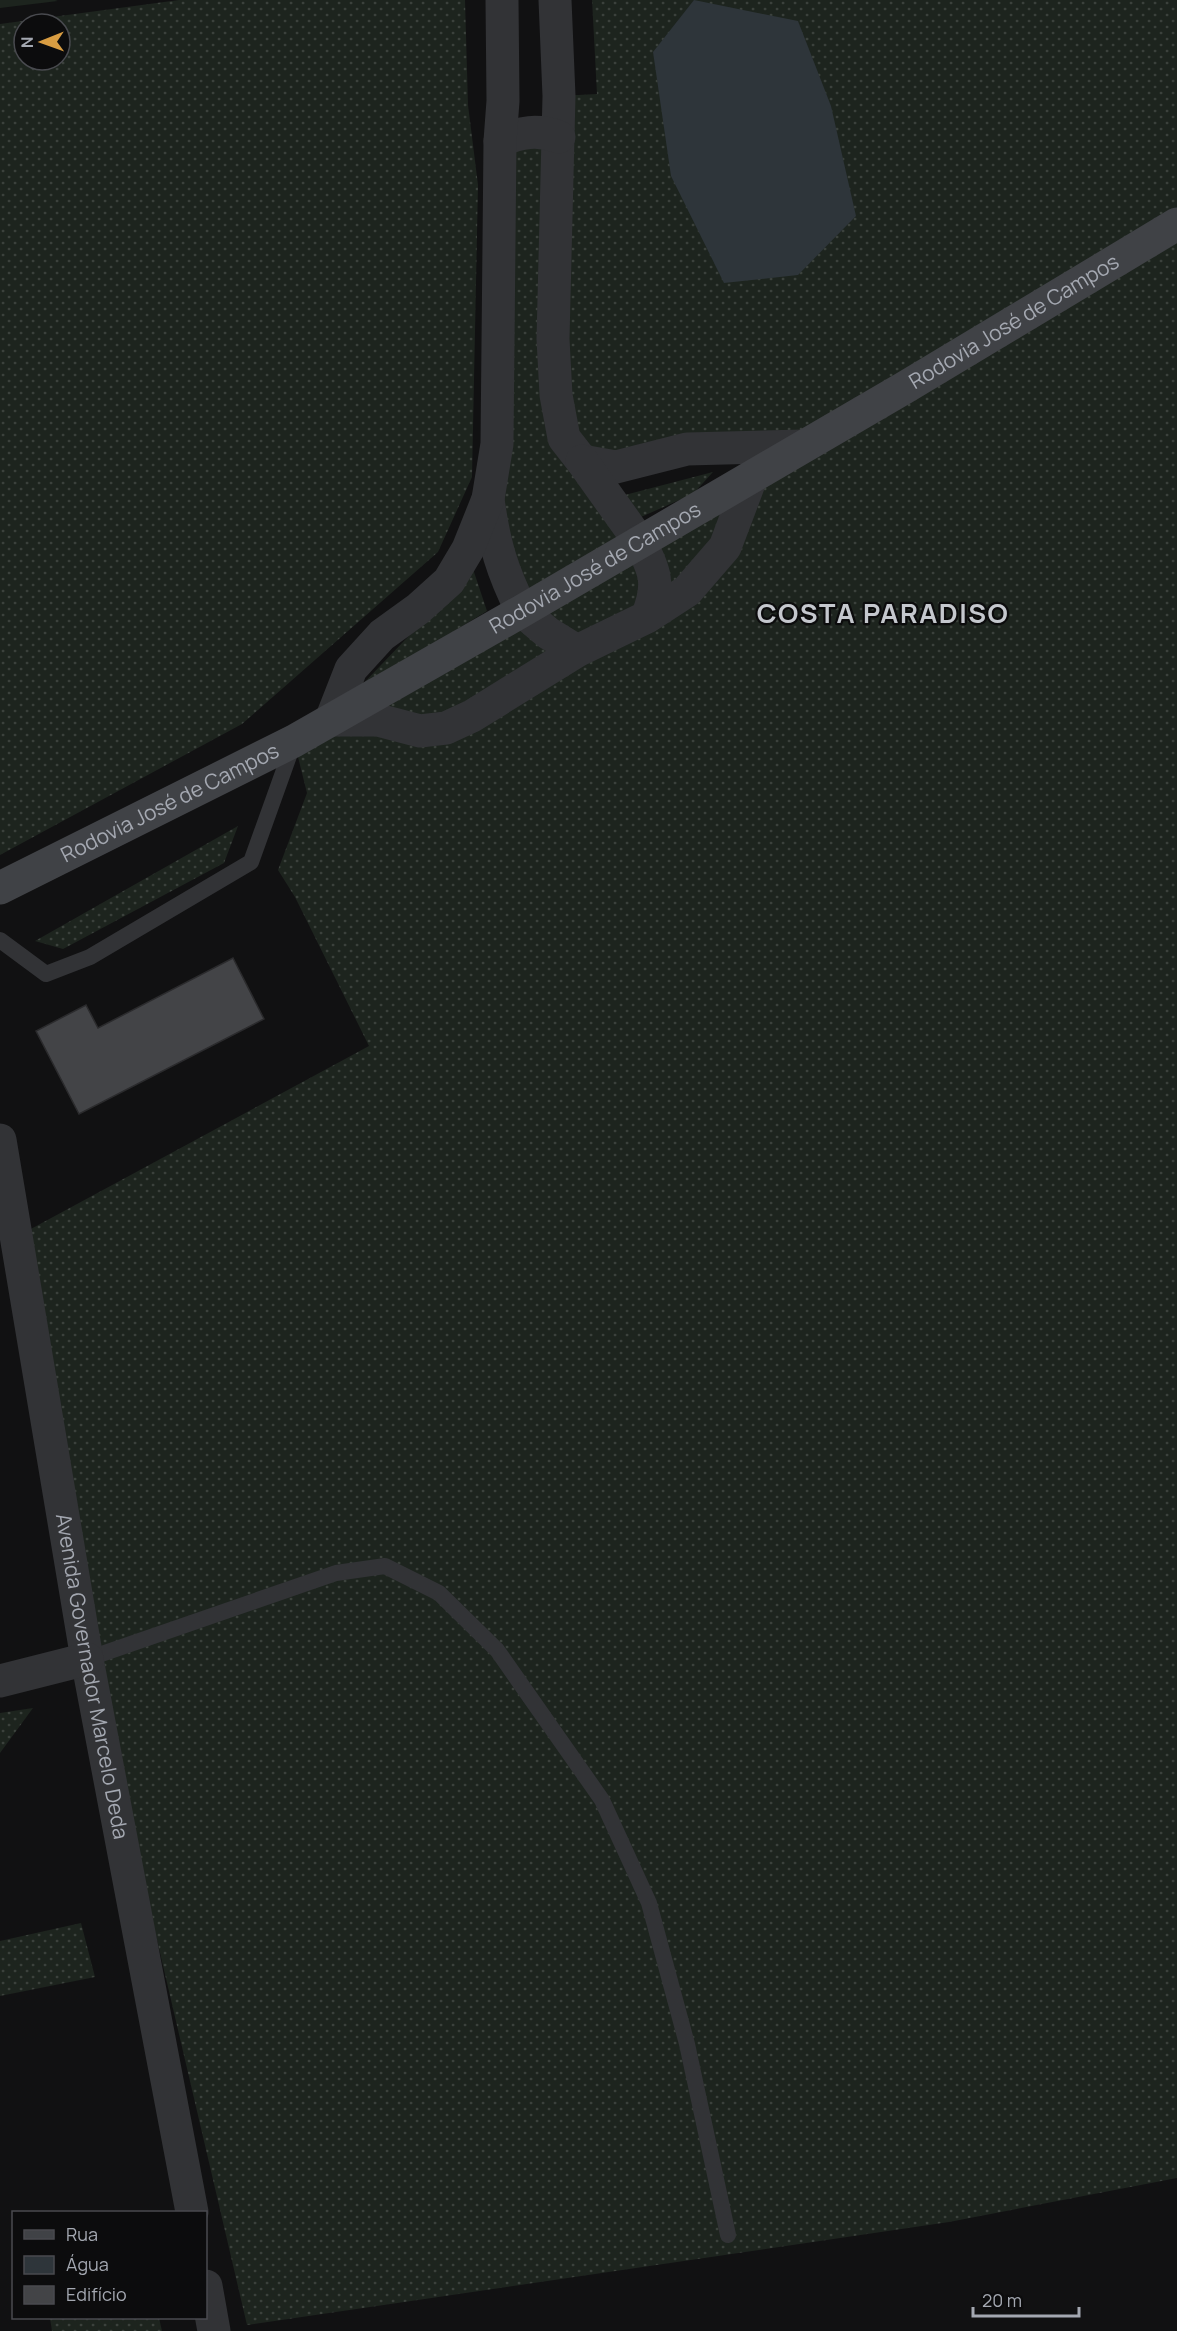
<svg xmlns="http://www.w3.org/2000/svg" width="1177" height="2331" viewBox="0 0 1177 2331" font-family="Manrope,sans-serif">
	<defs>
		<pattern id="grass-dots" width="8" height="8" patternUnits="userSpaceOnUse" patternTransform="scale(1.5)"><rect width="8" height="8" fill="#1d241e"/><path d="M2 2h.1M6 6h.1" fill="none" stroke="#3b413c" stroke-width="1.8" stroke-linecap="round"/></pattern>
	</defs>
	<rect width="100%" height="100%" fill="#111112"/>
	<path fill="url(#grass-dots)" fill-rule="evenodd" d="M179 0H465L468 105 478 185 472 477 438 552 242 724 0 855V24ZM24 24H60V60H24Z
		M592 0H1177V2178L949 2222 247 2325 78 1602 16 1237 369 1046 295 897 278 870 307 793 294 741 522 611 498 557 500 141 530 132 559 96 597 94ZM801 446 639 541 583 461Z
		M713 472 693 494 641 517 621 496Z
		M473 569 487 611 357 690Z
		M238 826 224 863 63 949 35 941Z
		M33 1708 0 1753V1713Z
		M81 1923 95 1977 0 1996V1941Z
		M50 2318H159L162 2331H52Z"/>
	<path fill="#1d241e" d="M0 0H55L58 1 0 8Z"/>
	<path fill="#2e353a" d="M694 0 798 21 831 106 856 216 798 275 724 283 671 176 653 52Z"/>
	<path fill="#434447" stroke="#2b2b2d" stroke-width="1.5" d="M233 958 264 1019 79 1114 36 1031 86 1005 98 1028Z"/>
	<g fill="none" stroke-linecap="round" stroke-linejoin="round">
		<path stroke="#323336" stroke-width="16" d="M0 940 46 974 90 957 251 862 294 742
			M87 1659 336 1573 385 1566 439 1593 497 1650 602 1800 649 1903 687 2044 728 2235"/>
		<g stroke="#323336" stroke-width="33">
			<path d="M555 0 559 96 553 339 556 395 564 438 582 461 616 467 687 449 803 446"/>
			<path d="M500 141C520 132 538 129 559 137"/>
			<path d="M582 461 639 541"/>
			<path d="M488 499C494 544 502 571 522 611"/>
			<path d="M331 720 351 669 382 635 418 609 449 581 468 549 488 499 497 444 500 141 503 101 502 0"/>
			<path id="s1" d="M0 1140 87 1659 192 2212"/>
			<path d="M0 1681 87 1659"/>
			<path d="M206 2286 214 2331"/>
		</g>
		<path stroke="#323336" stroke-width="33" d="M639 541C656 571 660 585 647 617
			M522 611 548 633 577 651
			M331 720H378L420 731 446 728 472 716 577 651 647 617 687 591 725 547 751 478"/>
		<path stroke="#404246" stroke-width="33" id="s2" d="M0 888 294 741 522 611 904 388 1177 224"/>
	</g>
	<g text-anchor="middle" stroke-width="4.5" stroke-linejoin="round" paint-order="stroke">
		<g font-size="21" fill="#a4a8b1" stroke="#0c0c0d">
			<text dy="7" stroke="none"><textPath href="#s2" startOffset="1162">Rodovia José de Campos</textPath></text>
			<text dy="7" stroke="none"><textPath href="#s2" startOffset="676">Rodovia José de Campos</textPath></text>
			<text dy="7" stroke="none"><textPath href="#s2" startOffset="190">Rodovia José de Campos</textPath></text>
			<text dy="7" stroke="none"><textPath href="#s1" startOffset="544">Avenida Governador Marcelo Deda</textPath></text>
		</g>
		<g font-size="27" font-weight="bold" letter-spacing="1.5" fill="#c4c7cd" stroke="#0c0c0d">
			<text x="883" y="623">COSTA PARADISO</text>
		</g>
	</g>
	<rect x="12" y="2211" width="195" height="108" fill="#0c0c0d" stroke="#494a4f" stroke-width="1.5"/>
	<rect x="24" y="2230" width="30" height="9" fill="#404246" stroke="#494a4f" stroke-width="1.5"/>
	<text x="66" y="2241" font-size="18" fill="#a4a8b1">Rua</text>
	<rect x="24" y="2256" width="30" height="18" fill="#2e353a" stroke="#494a4f" stroke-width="1.5"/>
	<text x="66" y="2271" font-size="18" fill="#a4a8b1">Água</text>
	<rect x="24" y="2286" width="30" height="18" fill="#434447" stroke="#494a4f" stroke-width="1.5"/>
	<text x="66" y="2301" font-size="18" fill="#a4a8b1">Edifício</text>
	<g transform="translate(42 42) rotate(269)"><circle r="28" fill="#0c0c0d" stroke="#494a4f" stroke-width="1.5"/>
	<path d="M0-4.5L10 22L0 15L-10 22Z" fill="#d99d42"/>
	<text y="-9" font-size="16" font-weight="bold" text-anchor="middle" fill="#a4a8b1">N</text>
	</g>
	<path d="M973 2307v9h106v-9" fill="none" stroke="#a4a8b1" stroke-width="3"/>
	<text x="982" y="2307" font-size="18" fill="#a4a8b1" stroke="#0c0c0d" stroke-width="4.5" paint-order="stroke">20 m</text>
</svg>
